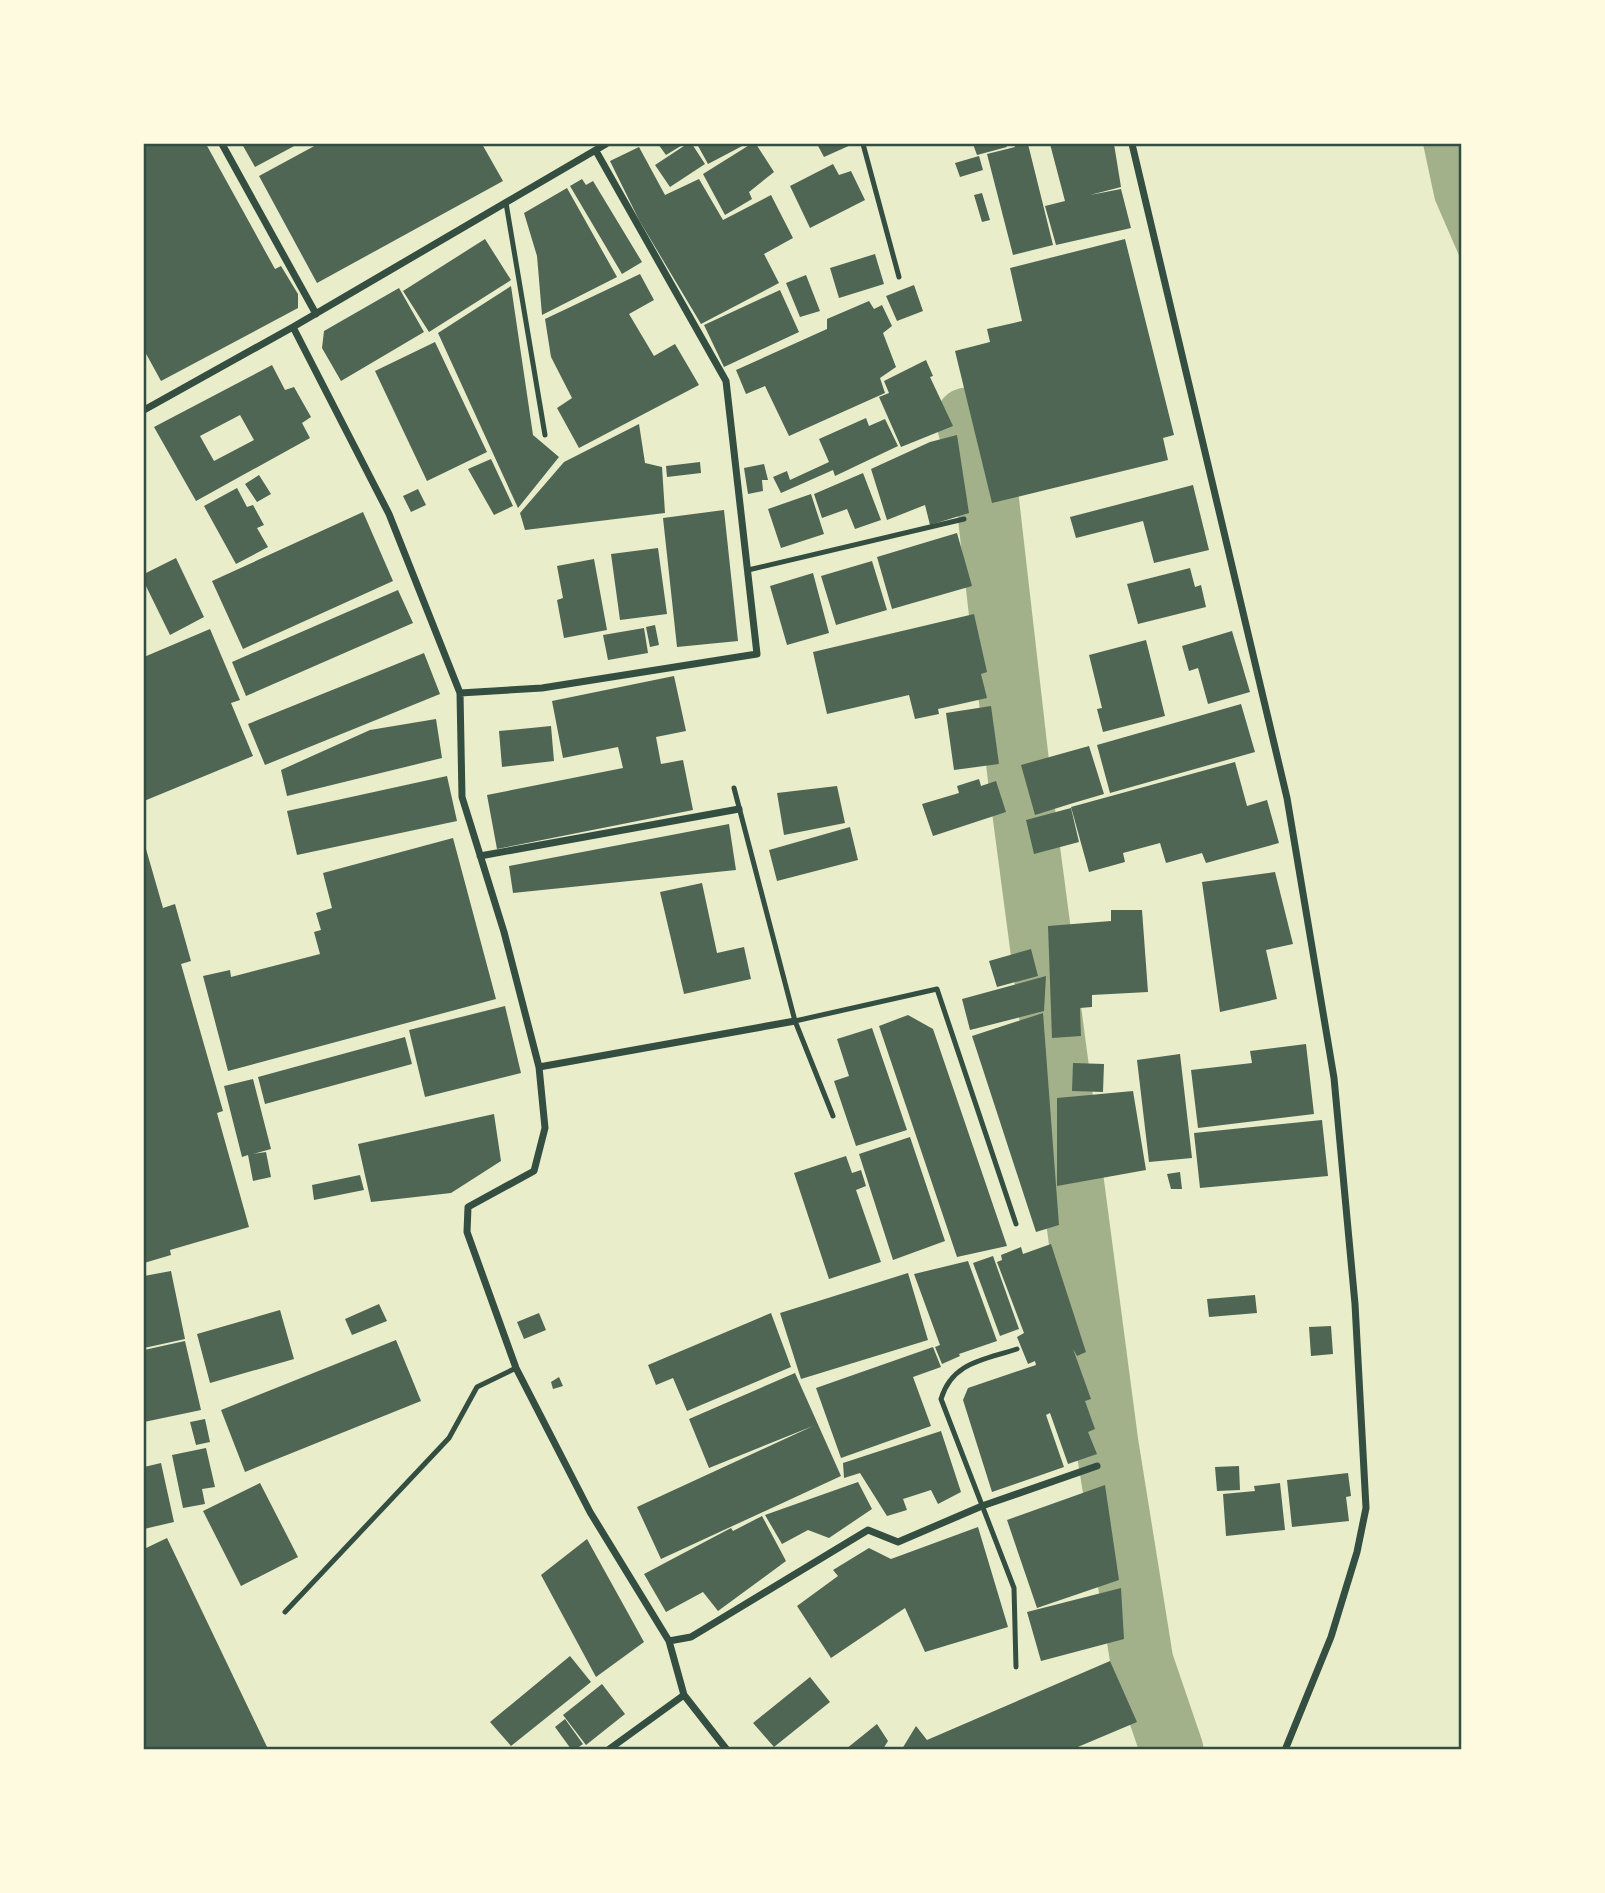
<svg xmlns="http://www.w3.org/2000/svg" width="1605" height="1893" viewBox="0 0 1605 1893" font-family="Commissioner,sans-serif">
	<rect width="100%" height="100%" fill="#e9edc9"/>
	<path fill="#a3b18a" d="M1423 144H1461V260L1435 200Z"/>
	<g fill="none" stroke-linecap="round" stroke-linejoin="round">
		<path stroke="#a3b18a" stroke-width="63" d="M967 419 987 496 1020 784 1107 1444 1142 1662 1172 1750"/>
	</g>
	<path fill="#4f6655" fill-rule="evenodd" d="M144 144H206L275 269 281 266 298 294V308L161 381 144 350Z
		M242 144H298L255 167Z
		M318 144H482L503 181 317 283 259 176Z
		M658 144H684L666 155Z
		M687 144H692L705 164 670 187 655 165Z
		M697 144H746L708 164Z
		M751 144H756L774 172 749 192 752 199 725 215 703 174Z
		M817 144H853L824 157Z
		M973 144H1006L1007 147 977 155Z
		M1014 144H1028L1053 245 1013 255 987 154 1015 147Z
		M1050 144H1114L1121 187 1090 195 1121 189 1131 228 1056 245 1045 206 1065 201Z
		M639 147 665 195 699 179 723 220 771 195 793 238 764 254 779 283 701 324 639 220 610 161Z
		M979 156 983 170 960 177 955 163Z
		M833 164 839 175 851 171 865 200 810 228 790 186Z
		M582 179 586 185 593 181 642 262 622 274 570 186Z
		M567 188 617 277 542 315 537 256 524 213Z
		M982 193 990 220 982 222 974 195Z
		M485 239 511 280 429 332 403 291Z
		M1125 239 1174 435 1163 438 1168 460 992 503 955 351 990 342 987 329 1022 321 1010 268Z
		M875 254 884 284 839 298 830 268Z
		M640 274 654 300 629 314 654 356 675 344 699 385 579 448 557 408 572 398 551 357 545 319Z
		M806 275 820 311 800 317 786 283Z
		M914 285 923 311 897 321 886 296Z
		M511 286 533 435 559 457 518 508 438 333Z
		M399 288 424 332 341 381 322 348 324 331Z
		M780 290 799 332 724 367 704 325Z
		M869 301 874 309 882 305 892 326 883 333 896 367 880 378 885 393 789 436 765 386 746 394 736 370 827 329V319Z
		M435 342 487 452 427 481 375 371Z
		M926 360 933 376 930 377 953 426 901 447 879 397 889 393 884 381Z
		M272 365 285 390 294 387 311 417 302 423 310 438 196 501 154 427ZM240 415 254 440 214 461 200 436Z
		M866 418 869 426 885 419 898 446 835 476 833 470 781 493 773 477 787 471 790 480 829 462 819 439Z
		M639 424 645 463 662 467 665 513 525 530 520 513 564 462Z
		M957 435 969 513 930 525 925 505 887 520 871 469 930 442Z
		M491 459 513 506 494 515 468 469Z
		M700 462 701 473 667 477 666 466Z
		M764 464 768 480H762L763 491 748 494 744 468Z
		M863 473 881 520 855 529 847 509 822 518 814 494Z
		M259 475 271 494 257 502 245 484Z
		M1193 485 1209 550 1154 563 1143 521 1076 538 1070 517Z
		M237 488 247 507 253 505 264 525 257 528 268 547 236 564 204 506Z
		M418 489 426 505 411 512 403 496Z
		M811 494 824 534 781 548 768 509Z
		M724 510 738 641 677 647 663 518Z
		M363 512 393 581 243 649 212 581Z
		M957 533 972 586 892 609 877 557Z
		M658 548 667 614 620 620 611 554Z
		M176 558 204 617 170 635 144 582V574Z
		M594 559 607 630 564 638 557 600 563 598 557 566Z
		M872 561 887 610 836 625 821 576Z
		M1190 568 1195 587 1201 585 1206 607 1138 624 1127 584Z
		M813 573 829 633 787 645 770 586Z
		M398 590 413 623 246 696 232 662Z
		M974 614 987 672 981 674 987 698 938 709 939 714 915 719 909 695 827 714 813 652Z
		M655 625 659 645 650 647 646 627Z
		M644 628 648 653 608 660 603 635Z
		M210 629 240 700 231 703 253 756 144 801V657Z
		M1232 631 1250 692 1208 704 1198 668 1189 671 1182 646Z
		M1146 640 1165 716 1103 732 1097 709 1102 708 1089 655Z
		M424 653 440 694 265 765 248 724Z
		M674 676 686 731 656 737 661 764 683 760 693 810 497 849 487 795 623 768 618 747 563 758 552 701Z
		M1241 704 1255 752 1110 793 1097 745Z
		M991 706 999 764 954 770 946 713Z
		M436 719 442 758 287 796 281 770 370 730Z
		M551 726 554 761 502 767 499 731Z
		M1089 746 1104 794 1070 804 1069 801 1070 804 1035 815 1021 765Z
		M1235 762 1247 806 1267 800 1279 843 1206 863 1202 853 1166 863 1160 843 1123 853 1125 862 1089 872 1071 807Z
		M447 776 457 821 297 855 287 811Z
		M979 779 981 786 996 781 1006 812 933 836 922 804 959 793 957 786Z
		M837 786 845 823 784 835 777 793Z
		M1071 808 1079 842 1034 854 1026 820Z
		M729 824 736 870 513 893 509 866Z
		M850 827 858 860 777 881 769 850Z
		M453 838 496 999 228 1071 203 976 230 970 231 977 320 954 314 932 321 930 316 913 332 908 323 873Z
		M144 842 163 908 175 904 191 961 181 964 223 1111 217 1113 249 1227 170 1250 171 1255 144 1263Z
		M1275 872 1293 944 1266 950 1277 999 1220 1012 1202 882Z
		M702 883 717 953 744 947 751 979 684 994 660 892Z
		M1111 910H1142L1148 992 1092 995V1007L1080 1008 1081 1036 1052 1038 1048 926 1111 921Z
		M1031 949 1038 976 997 987 989 961Z
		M1046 976 1044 1011 970 1030 962 999Z
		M505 1006 521 1073 425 1097 409 1030Z
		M1043 1013 1059 1225 1036 1232 972 1036Z
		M908 1015 933 1029 1007 1246 957 1257 879 1026Z
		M872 1028 907 1130 856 1146 834 1081 849 1076 837 1039Z
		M405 1037 412 1064 265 1104 258 1077Z
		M1306 1044 1314 1114 1198 1128 1191 1070 1252 1063 1250 1051Z
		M1180 1054 1192 1158 1149 1162 1137 1060Z
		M1073 1063 1104 1064 1103 1092 1072 1091Z
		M253 1079 271 1149 253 1154 266 1152 271 1177 253 1181 248 1155 242 1157 224 1086Z
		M1133 1091 1146 1170 1057 1186V1098Z
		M494 1114 501 1161 451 1193 371 1202 358 1144Z
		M1322 1120 1328 1176 1200 1188 1194 1133Z
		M910 1137 945 1241 893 1260 859 1154Z
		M846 1156 852 1173 861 1170 866 1186 856 1190 881 1262 829 1279 794 1173Z
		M1180 1172 1182 1189H1171L1167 1174Z
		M360 1175 364 1190 314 1200 312 1185Z
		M1051 1244 1086 1352 1077 1356 1073 1349 1091 1399 1085 1401 1095 1429 1088 1432 1097 1454 1068 1464 1050 1413 1046 1415 1064 1467 992 1492 963 1400 968 1388 1036 1365 1035 1361 1028 1364 1017 1337 1024 1333 997 1262 1002 1260 1001 1255 1021 1247 1023 1254Z
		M993 1256 1019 1329 1000 1336 973 1263Z
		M968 1261 997 1341 959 1354 960 1356 942 1364 935 1347 940 1345 914 1274Z
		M171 1271 185 1339 144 1348V1276Z
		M908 1273 928 1340 801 1379 780 1313Z
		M1255 1295 1257 1313 1209 1317 1207 1299Z
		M379 1304 387 1321 352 1335 345 1319Z
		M280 1310 294 1359 210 1383 197 1334Z
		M539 1313 546 1330 524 1339 517 1322Z
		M771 1313 791 1367 687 1411 673 1378 656 1385 648 1365Z
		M1331 1326 1333 1354 1311 1356 1309 1327Z
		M396 1340 421 1401 245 1472 221 1410Z
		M185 1341 201 1410 144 1422V1350Z
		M933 1347 941 1367 913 1377 931 1426 841 1458 816 1388Z
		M795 1373 841 1476 661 1559 637 1507 813 1426 709 1468 689 1419Z
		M559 1377 563 1386 553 1389 551 1382Z
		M205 1419 210 1442 196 1445 190 1422Z
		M941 1431 961 1492 938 1504 931 1490 903 1499 907 1510 887 1516 860 1473 844 1478 843 1463Z
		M206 1448 215 1487 202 1489 205 1504 183 1508 172 1455Z
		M161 1463 174 1522 144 1529V1467Z
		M1239 1466 1240 1490 1217 1491 1215 1467Z
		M1348 1473 1351 1496 1346 1497 1349 1521 1292 1527 1287 1480Z
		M858 1482 872 1509 829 1538 808 1530 782 1544 765 1515Z
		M260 1483 298 1557 241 1586 203 1511Z
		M1280 1483 1285 1530 1226 1536 1223 1494 1255 1491 1254 1486Z
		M1105 1485 1119 1580 1037 1608 1007 1520Z
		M762 1516 786 1561 718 1611 703 1592 666 1612 644 1574 731 1528 733 1531Z
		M978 1527 1008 1627 925 1652 905 1608 831 1658 797 1606 838 1576 833 1570 869 1548 891 1559Z
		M167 1538 268 1749H144V1549Z
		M587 1539 644 1642 596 1677 541 1575Z
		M1121 1588 1124 1639 1041 1661 1027 1612Z
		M570 1656 591 1682 511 1746 490 1722Z
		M1110 1661 1137 1722 1073 1749H902L916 1726 927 1740Z
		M810 1677 830 1702 774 1747 753 1723Z
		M602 1684 625 1714 586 1745 563 1715Z
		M565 1719 583 1744 576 1749H571L555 1727Z
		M877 1724 888 1741 883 1749H846Z"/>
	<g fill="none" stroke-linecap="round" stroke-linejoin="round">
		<path stroke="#344e41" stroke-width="5" d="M863 144 899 277
			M506 203 545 435
			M748 570 964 519
			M734 788 795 1021 833 1116
			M795 1021 937 989 1016 1224
			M285 1612 449 1438 477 1387 516 1368
			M1016 1667 1014 1588 941 1399C952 1362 984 1360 1017 1349"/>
		<path stroke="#344e41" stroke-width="7" d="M222 144 316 314
			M1132 144 1287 798 1334 1078 1355 1304 1366 1508 1357 1552 1331 1637 1285 1750
			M293 327 389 514 460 693 462 797 504 932 539 1067 545 1128 534 1171 468 1207 467 1232 516 1368 590 1512 669 1641 684 1695 608 1750
			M144 410 293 327 606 144
			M460 693 542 688 757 654 726 381 596 151
			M480 856 739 809
			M539 1067 795 1021
			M669 1641 691 1637 868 1530 898 1542 982 1506 1097 1466
			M684 1695 727 1750"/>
	</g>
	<rect width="1605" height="1893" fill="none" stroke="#fefae0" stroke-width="290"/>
	<rect x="145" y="145" width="1315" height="1603" fill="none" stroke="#344e41" stroke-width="2.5"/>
</svg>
